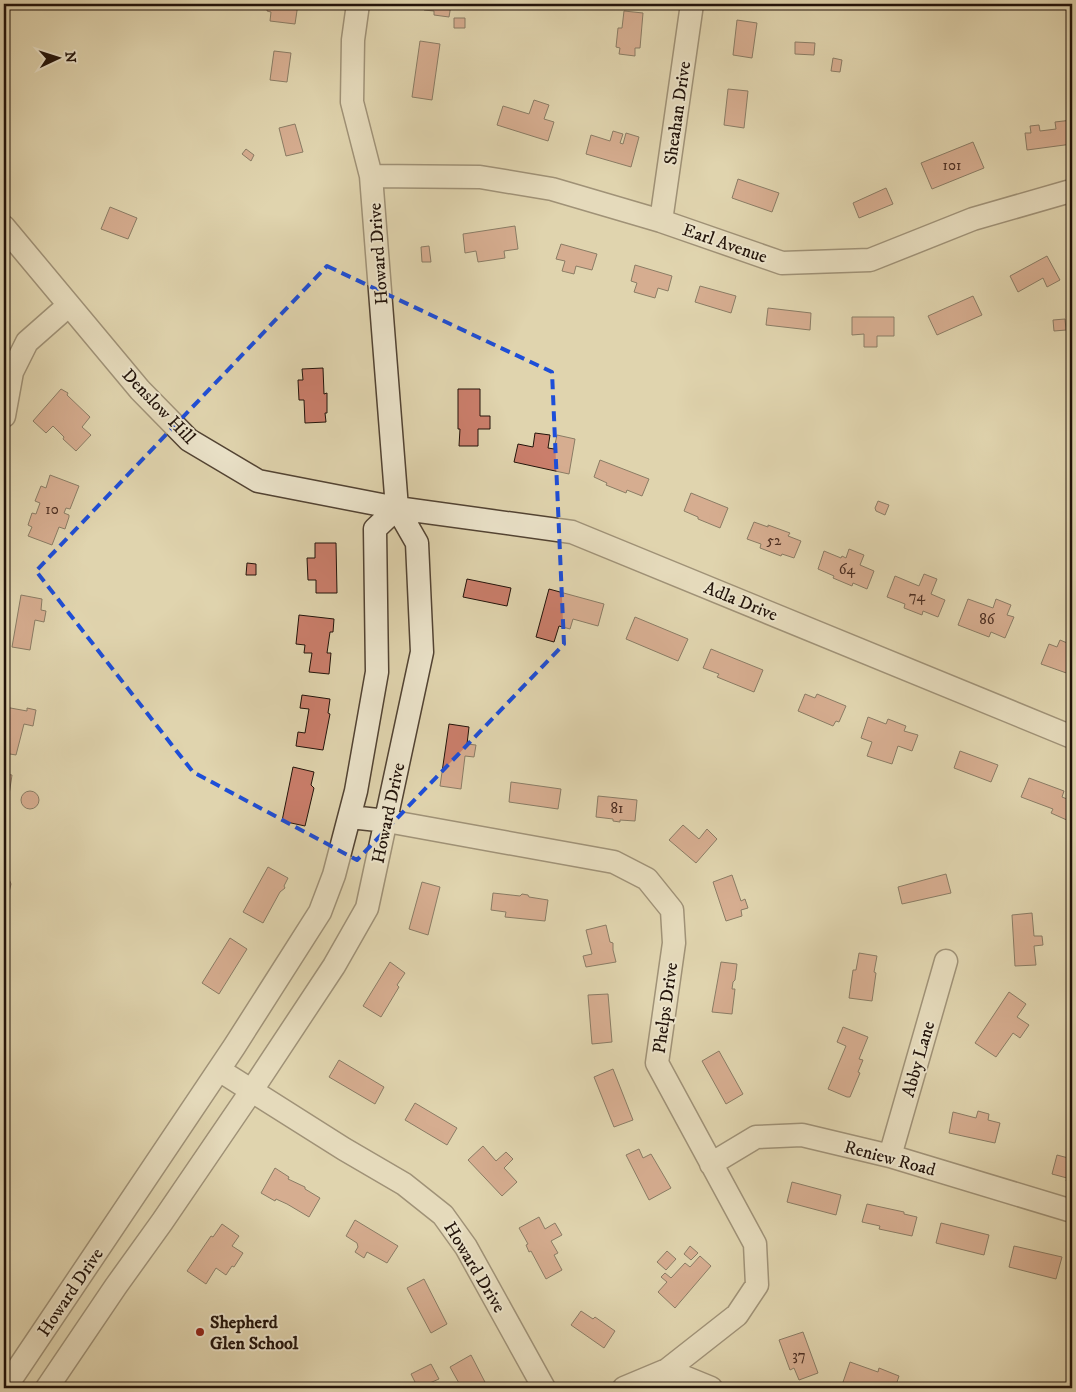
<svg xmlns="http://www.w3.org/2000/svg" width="1076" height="1392" viewBox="0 0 1076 1392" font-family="'IM FELL DW Pica',serif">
	<rect width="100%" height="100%" fill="#e0d4ae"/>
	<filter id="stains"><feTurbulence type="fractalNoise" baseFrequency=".004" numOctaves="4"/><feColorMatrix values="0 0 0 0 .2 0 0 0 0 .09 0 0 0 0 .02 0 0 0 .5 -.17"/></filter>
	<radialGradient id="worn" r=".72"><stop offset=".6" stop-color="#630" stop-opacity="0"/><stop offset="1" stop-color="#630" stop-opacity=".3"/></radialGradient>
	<path fill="#ca7e6b" stroke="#22130a" d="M268 4H298L295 24 270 21 271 12 267 11Z
		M425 4 451 5 449 17 434 15V11L424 10Z
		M624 11 643 13 640 48H635V56L619 54 620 48 616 47 618 28H622Z
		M454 18H465V28H454Z
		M737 20 757 23 752 58 733 55Z
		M420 41 440 44 432 100 412 97Z
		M795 42 815 43 814 55 795 54Z
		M274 51 291 53 287 82 270 80Z
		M833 58 842 60 840 72 831 71Z
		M728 89 748 91 744 128 724 125Z
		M534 100 549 105 544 119 554 122 548 141 497 125 503 106 529 114Z
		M1072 120V144L1027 150 1025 133H1031L1030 126 1039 125 1040 131 1056 129 1055 122Z
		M295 124 303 152 286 156 279 128Z
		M613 131 623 134 620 143 623 144 626 133 639 137 631 167 586 154 591 135 610 141Z
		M973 142 984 168 932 189 921 163Z
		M246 149 254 155 251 161 242 154Z
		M738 179 779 193 772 212 732 198Z
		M886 188 893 204 859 218 853 203Z
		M110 207 137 218 128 239 101 229Z
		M515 226 518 249 504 251 505 258 478 262 476 251 465 253 463 234Z
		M561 244 597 254 592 270 576 266 574 274 562 271 565 261 556 259Z
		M429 246 431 262H422L421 247Z
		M1047 256 1060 280 1047 287 1043 278 1018 292 1010 276Z
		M635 265 672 276 668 291 658 288 655 298 634 292 637 283 631 281Z
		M700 286 736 296 731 313 695 302Z
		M973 296 982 315 937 335 928 316Z
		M768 308 811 313 810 330 766 325Z
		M852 317H894V336H877V347H864V334L852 335Z
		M1065 319 1066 330 1054 331 1053 320Z
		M323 368 324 394 327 393V413H325L326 422 305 423 304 400H299L298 380H303L302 369Z
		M61 389 68 393 67 395 90 417 82 427 91 435 76 451 63 439 64 437 53 426 46 433 33 421Z
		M458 389H480V416H490V429H478V446H459L460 429H458Z
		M535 433 550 435 548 448 554 449 557 435 575 439 569 474 514 462 518 444 533 447Z
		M600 460 649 479 642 496 627 490 626 493 606 485 607 483 594 477Z
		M50 475 79 486 70 509 66 508 64 513 69 515V517L65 529 59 527 52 545 28 536 32 527 28 525 32 513 36 514 40 503 35 501 41 486 46 488Z
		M691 493 728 508 720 528 698 519V517L684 511Z
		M878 501 889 505 885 515 876 511 875 508Z
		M754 522 768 527V525L790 533 788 536 801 541 794 558 782 554 781 556 760 548 761 544 747 539Z
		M315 543H336L337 593H316V580H308L307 558H315Z
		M849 549 864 555 860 565 874 571 867 589 853 583 852 586 833 578 834 576 818 569 824 551 841 558 842 556 846 558Z
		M247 563 256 564V575H246Z
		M924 574 937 579 931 594 945 600 938 617 923 611 922 615 904 608 905 604 887 597 895 576 919 586Z
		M467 579 511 588 507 606 463 597Z
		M549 589 604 604 598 626 573 619 570 629 559 626 554 642 536 637Z
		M21 595 42 599 41 610 46 611 44 622 35 620 30 650 12 647Z
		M968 599 993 608 996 599 1011 605 1007 615 1014 617 1005 638 991 632 989 637 958 625Z
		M299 615 334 619 333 632H330L327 653H331L329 674 309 672 312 653H304L305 645 296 644Z
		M635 617 688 639 678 661 626 639Z
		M1060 640 1072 645V675L1041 664 1049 644 1057 647Z
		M711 649 763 670 754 692 717 677 719 674 703 668Z
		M805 694 815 698 817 694 846 706 839 722 836 721 833 726 798 711Z
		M302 695 330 699 328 713 330 714 323 750 296 746 298 732 305 733 309 709 300 708Z
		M5 707 27 711V708L36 710 33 726 24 724 16 755 4 753Z
		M868 717 886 724 888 719 906 726 904 731 918 735 912 751 898 746 892 764 867 756 872 742 861 738Z
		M449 724 469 727 467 744 476 745 474 757 465 756 461 789 440 786Z
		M960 751 998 765 991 782 954 768Z
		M293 767 314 772 311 785 314 788 305 826 282 821Z
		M4 774 12 775 5 822H4Z
		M1029 778 1064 791 1062 797 1072 801V813L1069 821 1051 813 1053 809 1021 797Z
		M511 782 561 789 558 809 509 802Z
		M21 800a9 9 0 1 1 18 0a9 9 0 1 1-18 0Z
		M598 796 637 800 635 821 620 820V822L613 821V819L596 817Z
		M683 825 699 839 707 829 717 839 696 863 669 840Z
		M268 867 288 878 284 886 285 888 280 892 263 923 243 912Z
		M946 874 951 893 902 904 898 887Z
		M732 875 741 901 745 899 748 908 741 910 742 916 726 921 713 882Z
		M4 878 9 879 11 884 9 892 4 891Z
		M422 882 440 887 428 935 409 929Z
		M493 893 520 896 522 894 528 895 529 897 548 900 545 921 505 917 506 912 491 910Z
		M1032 913 1034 936H1042L1043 945 1034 946 1036 965 1015 966 1012 915Z
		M606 925 610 942 613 943V950L616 962 586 967 583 956 592 954 586 930Z
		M230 938 247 949 219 994 202 983Z
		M859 953 877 956 874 972 876 973 872 1001 849 998 853 970H856Z
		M390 962 405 973 397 985 399 987 381 1017 363 1006Z
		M721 962 737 964 735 980 733 982 732 989H735L732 1014 712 1012Z
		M1009 992 1026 1004 1017 1017 1029 1025 1020 1038 1013 1033 996 1057 975 1043Z
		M608 994 612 1042 592 1044 588 995Z
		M843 1027 868 1037 859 1059 863 1060 858 1072 860 1073 850 1097H847L828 1089 846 1046 837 1042Z
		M719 1051 743 1094 726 1104 702 1061Z
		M339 1060 384 1087 375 1104 329 1077Z
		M613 1069 633 1120 614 1127 594 1077Z
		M415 1103 457 1128 447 1145 405 1120Z
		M978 1111 989 1114 988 1120 1000 1123 995 1143 949 1133 953 1112 976 1118Z
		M483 1146 496 1161 506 1152 513 1159 504 1168 517 1182 502 1196 468 1160Z
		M639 1149 643 1158 651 1154 671 1188 649 1200 626 1155Z
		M1057 1155 1072 1159V1183L1066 1181 1067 1178 1052 1174Z
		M275 1168 289 1177 288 1179 305 1187V1189L320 1198 309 1217 287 1204 276 1199 275 1201 261 1193Z
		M792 1182 841 1195 836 1215 787 1202Z
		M867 1204 904 1212V1214L917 1217 912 1236 879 1229 880 1226 862 1222Z
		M539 1217 545 1229 555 1223 562 1235 551 1241 558 1253 554 1255 562 1270 546 1279 531 1251 529 1252 526 1245 528 1244 519 1228Z
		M355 1220 398 1246 387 1263 367 1252 364 1258 355 1252 358 1247 357 1243 346 1236Z
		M941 1223 989 1235 984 1255 936 1243Z
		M222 1224 239 1236 232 1246 243 1253 234 1267 232 1266 226 1275 216 1268 206 1284 187 1271 211 1236 213 1237Z
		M690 1246 698 1253 691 1260 684 1254Z
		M1014 1246 1062 1257 1056 1279 1009 1267Z
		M667 1251 676 1259 666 1270 657 1262Z
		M700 1256 711 1266 675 1308 658 1292 667 1282 661 1277 665 1273 671 1278 685 1263 690 1267Z
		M424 1279 447 1324 431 1333 407 1288Z
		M581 1311 593 1319 595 1317 615 1331 604 1348 571 1325Z
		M803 1332 818 1373 799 1380 794 1368 790 1370 779 1340Z
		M471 1355 487 1386 483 1388H455L460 1385 450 1367Z
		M850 1362 878 1372 879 1368 899 1376 895 1388H868L860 1386 859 1388H852L842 1385Z
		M431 1364 439 1379 418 1388 411 1374Z"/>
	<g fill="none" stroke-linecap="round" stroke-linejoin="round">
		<defs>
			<path id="minor" d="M371 176 480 177 552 189 661 221 782 263 870 260 973 219 1067 192 1072 191
				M661 221 692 4
				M4 227 140 390 189 440 258 481 397 508 572 532 1072 737
				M4 416 12 372 27 342 69 305
				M350 817 387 821 614 862 647 879 672 910 674 943 657 1063 755 1244 757 1285 737 1315 667 1370 624 1388
				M219 1070 344 1149 404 1184 443 1215 466 1247 544 1388
				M890 1156 946 961
				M711 1164 756 1137 802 1135 890 1156 1072 1211
				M667 1370 711 1388
				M5 1388 234 1047 320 912 334 875 356 791 377 672 375 529 397 508
				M47 1388 116 1286 162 1222 252 1090 334 966 367 908 422 652 417 543 397 508 371 176 352 102 353 40 358 4"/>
		</defs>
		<use href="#minor" stroke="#524333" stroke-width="25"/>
		<use href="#minor" stroke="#ebe3ca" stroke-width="22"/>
	</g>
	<path d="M0 0H1076V1392H0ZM327 266 552 372 564 644 357 860 193 772 36 571Z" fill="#e0d4ae" fill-opacity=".55" fill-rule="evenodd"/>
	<path fill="none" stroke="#1d4ed8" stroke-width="4" stroke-dasharray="10 6" stroke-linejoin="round" d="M327 266 552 372 564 644 357 860 193 772 36 571Z"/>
	<circle fill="#8f2418" stroke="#ebe3ca" stroke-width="2" cx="200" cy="1332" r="5"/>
	<g text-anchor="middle" stroke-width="4" stroke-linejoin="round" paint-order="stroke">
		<g font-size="15" fill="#4c2e22">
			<text x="952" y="170">101</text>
			<text x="52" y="514">10</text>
			<text x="774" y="545">52</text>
			<text x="847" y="574">64</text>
			<text x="917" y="601">74</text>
			<text x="987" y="624">86</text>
			<text x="617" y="813">81</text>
			<text x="799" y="1360">37</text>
		</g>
		<g font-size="18" fill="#22130a" stroke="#ebe3ca">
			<text transform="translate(677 113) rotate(-82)" y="6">Sheahan Drive</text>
			<text transform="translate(725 243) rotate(19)" y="6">Earl Avenue</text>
			<text transform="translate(378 254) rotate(-94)" y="6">Howard Drive</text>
			<text transform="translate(159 406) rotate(46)" y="6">Denslow Hill</text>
			<text transform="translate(741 601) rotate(22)" y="6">Adla Drive</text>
			<text transform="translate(388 813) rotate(-78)" y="6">Howard Drive</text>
			<text transform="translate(665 1008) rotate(-82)" y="6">Phelps Drive</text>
			<text transform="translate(918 1059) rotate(-74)" y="6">Abby Lane</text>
			<text transform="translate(890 1158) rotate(15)" y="6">Reniew Road</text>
			<text transform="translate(475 1267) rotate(59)" y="6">Howard Drive</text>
			<text transform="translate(70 1292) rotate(-56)" y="6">Howard Drive</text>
		</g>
		<g font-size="18" font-weight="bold" fill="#22130a" stroke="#ebe3ca" text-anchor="start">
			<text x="210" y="1328">Shepherd<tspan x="210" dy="21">Glen School</tspan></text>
		</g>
	</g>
	<rect width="1076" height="1392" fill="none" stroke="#e0d4ae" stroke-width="20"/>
	<rect x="5" y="5" width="1066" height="1382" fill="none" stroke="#22130a" stroke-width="2.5"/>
	<rect x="10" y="10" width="1056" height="1372" fill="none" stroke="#22130a"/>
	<g transform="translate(58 58) rotate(86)" stroke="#ebe3ca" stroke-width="4" paint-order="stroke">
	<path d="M0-4L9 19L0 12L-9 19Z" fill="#22130a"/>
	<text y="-8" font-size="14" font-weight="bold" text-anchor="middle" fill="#22130a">N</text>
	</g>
	<rect width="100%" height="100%" filter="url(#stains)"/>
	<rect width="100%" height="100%" fill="url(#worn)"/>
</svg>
